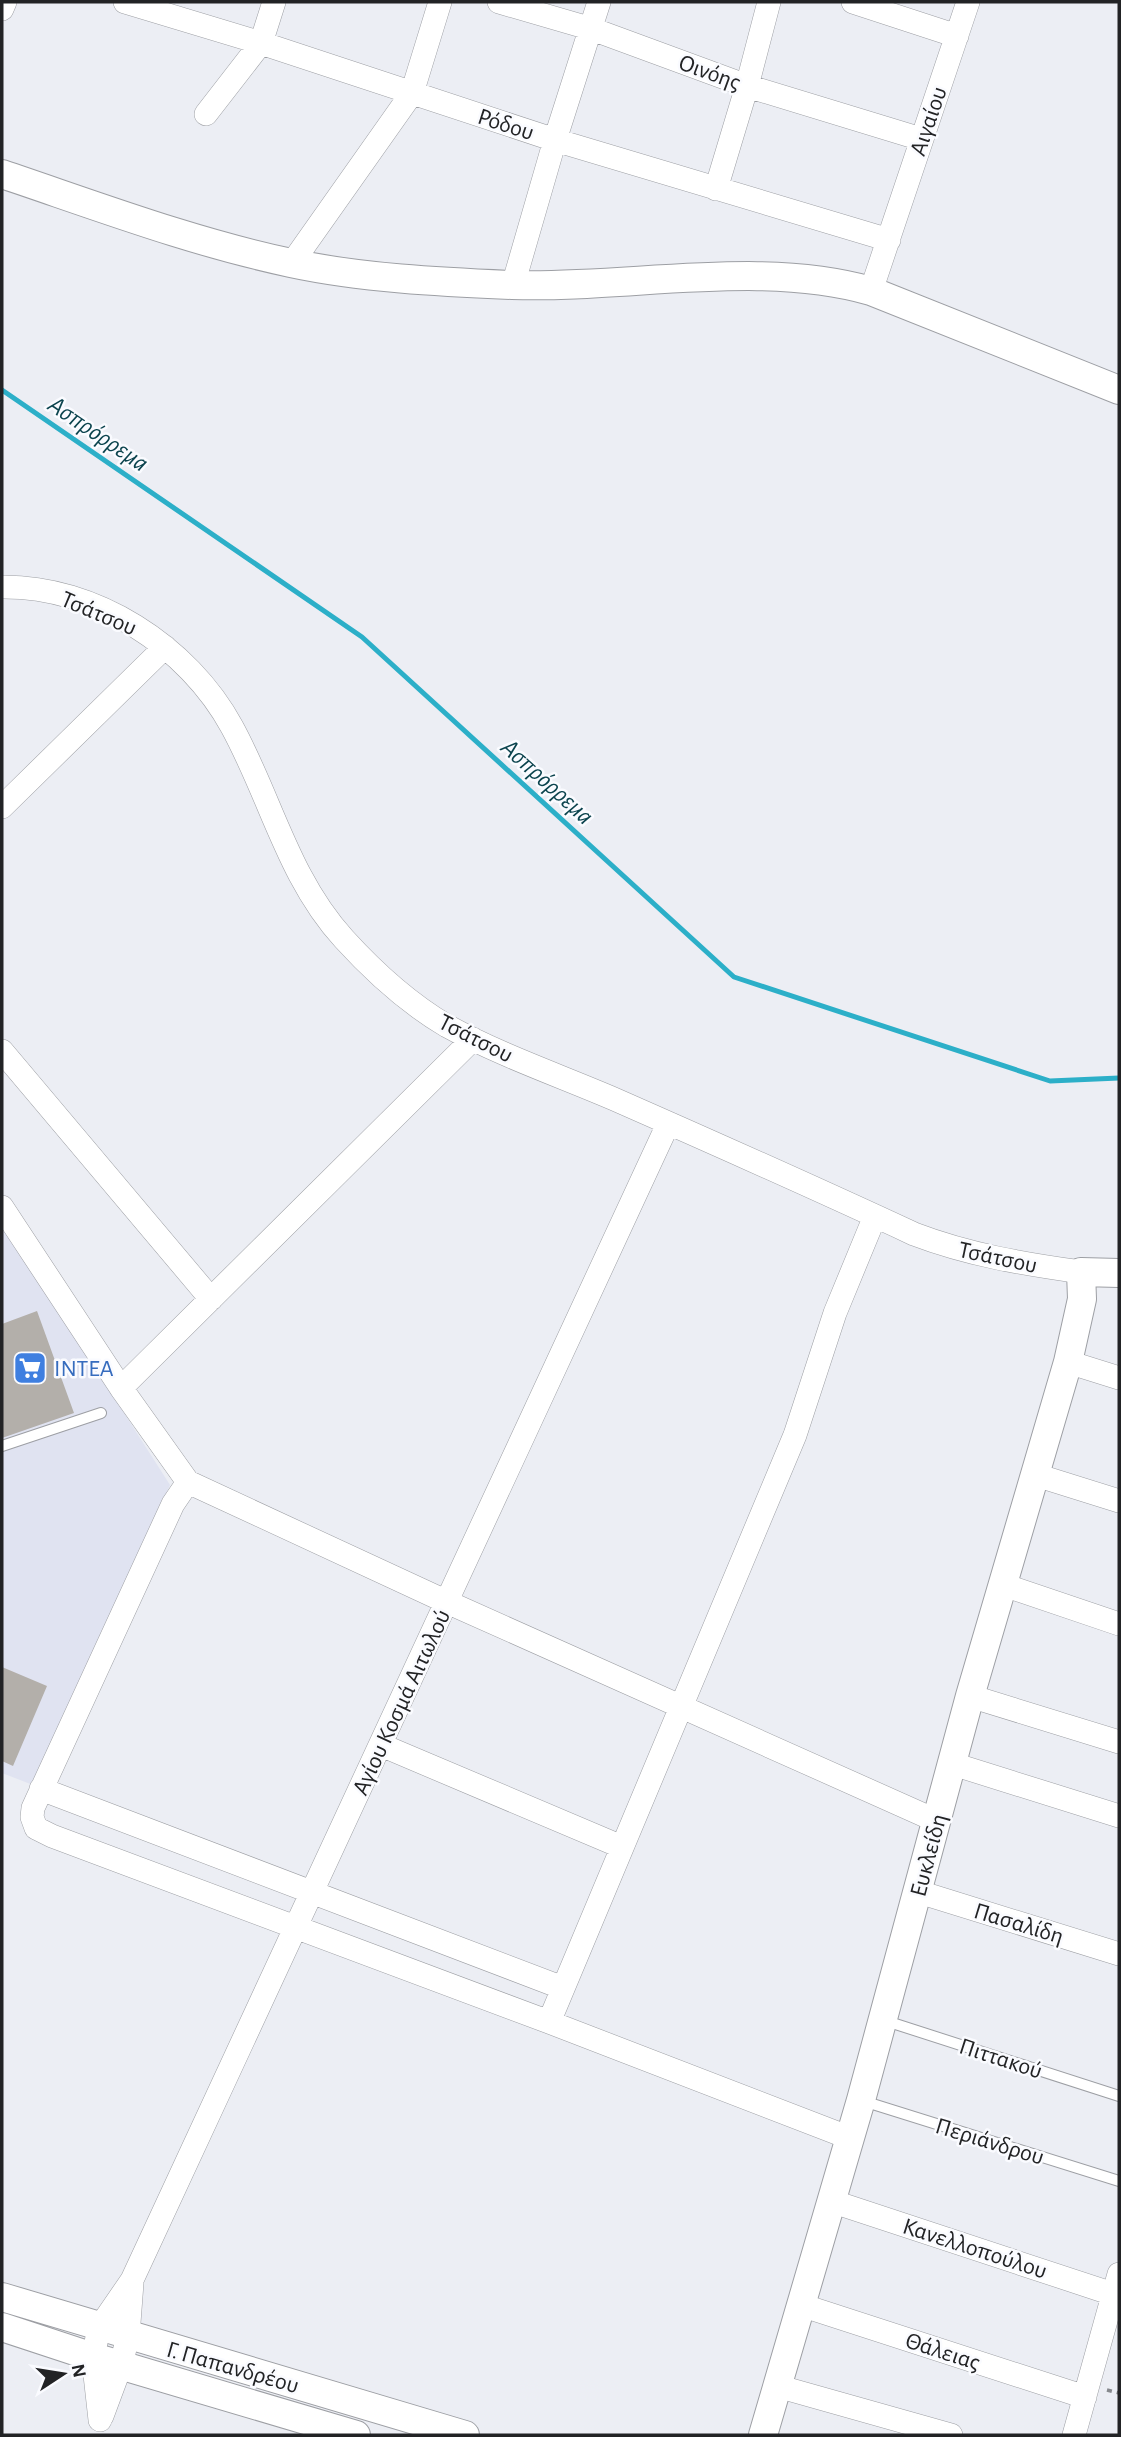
<svg xmlns="http://www.w3.org/2000/svg" width="1121" height="2437" viewBox="0 0 1121 2437" font-family="'Alegreya Sans',sans-serif">
	<rect width="100%" height="100%" fill="#eceef4"/>
	<path fill="#e0e3f1" d="M2 1222 170 1485 33 1785 2 1773Z"/>
	<g fill="none" stroke-linecap="round" stroke-linejoin="round">
		<path stroke="#2cafc8" stroke-width="5" d="M2 390 362 637 734 977 1050 1081 1119 1078"/>
	</g>
	<path fill="#b3afaa" d="M37 1311 74 1413 2 1438V1324Z
		M2 1667 47 1686 13 1766 2 1761Z"/>
	<g fill="none" stroke-linecap="round" stroke-linejoin="round">
		<defs>
			<path id="service" d="M2 1446 101 1413
				M883 2020 1119 2096
				M863 2101 1119 2181"/>
			<path id="minor" d="M125 2 261 43 555 140 889 240
				M499 2 592 29 747 86 921 139
				M853 2 957 36
				M2 9 5 2
				M206 114 261 43 274 2
				M716 189 747 86 769 2
				M292 263 412 93 440 2
				M513 285 555 140 599 2
				M871 291 968 2
				M2 587C95 586 188 646 232 727 271 798 288 878 344 939 374 972 408 1003 447 1026 500 1055 558 1075 614 1099 714 1143 815 1188 914 1234 969 1255 1024 1264 1081 1272
				M2 807 165 647
				M2 1051 211 1299
				M2 1207 121 1388 188 1482 447 1602 937 1821
				M1068 1362 1119 1378
				M121 1388 473 1039
				M1036 1475 1119 1501
				M188 1482 173 1504 33 1808 32 1817 36 1828 52 1836 549 2022 850 2138
				M1004 1585 1119 1624
				M970 1696 1119 1742
				M381 1745 622 1847
				M953 1764 1119 1816
				M41 1789 563 1988
				M919 1892 1119 1954
				M549 2022 795 1435 835 1313 875 1216
				M831 2201 1119 2296
				M801 2305 1085 2397
				M777 2386 951 2435
				M102 2416 121 2365 128 2336 132 2283
				M100 2420 93 2357 99 2328 132 2280 668 1124
				M1074 2435 1119 2274"/>
			<path id="tertiary" d="M2 174C97 206 192 242 291 263 361 278 440 282 512 285 628 289 759 259 871 291L1119 390
				M2 2297 465 2435
				M2 2327 93 2357 356 2435
				M763 2435 861 2100 970 1696 1068 1362 1082 1299 1081 1272 1119 1273"/>
		</defs>
		<use href="#service" stroke="#9d9fa4" stroke-width="12"/>
		<use href="#minor" stroke="#9d9fa4" stroke-width="24"/>
		<use href="#tertiary" stroke="#9d9fa4" stroke-width="30"/>
		<path stroke="#87898d" stroke-width="3.5" stroke-dasharray="5 5" stroke-linecap="butt" d="M1107 2390 1119 2393"/>
		<use href="#service" stroke="#fff" stroke-width="10"/>
		<use href="#minor" stroke="#fff" stroke-width="23"/>
		<use href="#tertiary" stroke="#fff" stroke-width="28"/>
	</g>
	<defs>
		<symbol id="supermarket-square" viewBox="-11 -11 22 22"><rect x="-9" y="-9" width="18" height="18" rx="4" fill="#3f7fe0" stroke="#fafbff"/><path d="M-6-5.5h2.5l.6 2H6L4.5 2H-2.5L-4.4-4H-6ZM-1.5 3.2a1.3 1.3 0 1 0 .1 0ZM3 3.2a1.3 1.3 0 1 0 .1 0Z" fill="#fff"/></symbol>
	</defs>
	<g fill-rule="evenodd">
		<use href="#supermarket-square" x="11" y="1349" width="38" height="38"/>
	</g>
	<g text-anchor="middle" stroke-width="5" stroke-linejoin="round" paint-order="stroke">
		<g font-size="24" fill="#222325" stroke="#fafbff">
			<text transform="translate(710 72) rotate(20)" y="8">Οινόης</text>
			<text transform="translate(928 121) rotate(-71)" y="8">Αιγαίου</text>
			<text transform="translate(506 124) rotate(18)" y="8">Ρόδου</text>
			<text transform="translate(99 613) rotate(23)" y="8">Τσάτσου</text>
			<text transform="translate(476 1038) rotate(27)" y="8">Τσάτσου</text>
			<text transform="translate(998 1257) rotate(12)" y="8">Τσάτσου</text>
			<text transform="translate(401 1702) rotate(-65)" y="8">Αγίου Κοσμά Αιτωλού</text>
			<text transform="translate(928 1855) rotate(-75)" y="8">Ευκλείδη</text>
			<text transform="translate(1019 1923) rotate(17)" y="8">Πασαλίδη</text>
			<text transform="translate(1001 2058) rotate(18)" y="8">Πιττακού</text>
			<text transform="translate(990 2141) rotate(17)" y="8">Περιάνδρου</text>
			<text transform="translate(975 2248) rotate(18)" y="8">Κανελλοπούλου</text>
			<text transform="translate(943 2351) rotate(18)" y="8">Θάλειας</text>
			<text transform="translate(233 2367) rotate(16)" y="8">Γ. Παπανδρέου</text>
		</g>
		<g font-size="24" fill="#366cbe" stroke="#fafbff" text-anchor="start">
			<text x="54" y="1376">INTEA</text>
		</g>
		<g font-size="26" font-style="italic" fill="#0c444e" stroke="#fafbff">
			<text transform="translate(99 433) rotate(34)" y="9">Ασπρόρρεμα</text>
			<text transform="translate(548 781) rotate(42)" y="9">Ασπρόρρεμα</text>
		</g>
	</g>
	<rect width="1121" height="2437" fill="none" stroke="#222325" stroke-width="7"/>
	<g transform="translate(63 2374) rotate(78)" stroke="#fafbff" stroke-width="5" paint-order="stroke">
	<path d="M0-5L12 26L0 18L-12 26Z" fill="#222325"/>
	<text y="-10" font-size="19" font-weight="bold" text-anchor="middle" fill="#222325">N</text>
	</g>
</svg>
